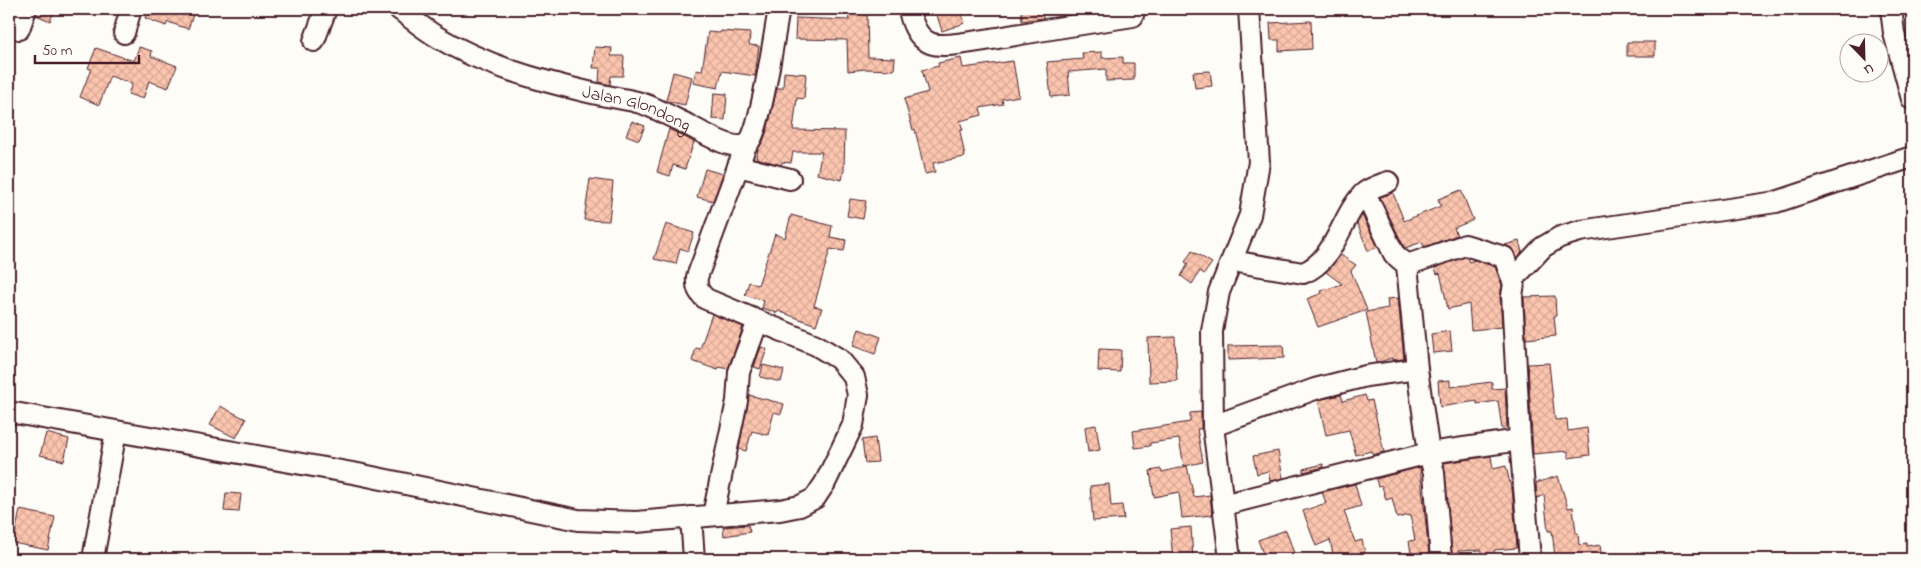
<svg xmlns="http://www.w3.org/2000/svg" width="1921" height="568" viewBox="0 0 1921 568" font-family="'Indie Flower',sans-serif">
	<defs>
		<pattern id="building-cross-hatch" width="8" height="8" patternUnits="userSpaceOnUse" patternTransform="scale(1.25)"><rect width="8" height="8" fill="#fbc5ae"/><path d="M0 0l8 8M0 8l8-8" fill="none" stroke="#d9a996"/></pattern>
	</defs>
	<rect width="100%" height="100%" fill="#fdfcf7"/>
	<filter id="ink" filterUnits="userSpaceOnUse"><feTurbulence type="fractalNoise" baseFrequency=".02" numOctaves="2"/><feDisplacementMap in="SourceGraphic" scale="10" xChannelSelector="R" yChannelSelector="G"/><feConvolveMatrix kernelMatrix="1 2 1 2 8 2 1 2 1" color-interpolation-filters="sRGB"/></filter>
	<g filter="url(#ink)">
		<path fill="url(#building-cross-hatch)" stroke="#4a1f2b" d="M38 9H55L50 21 36 15Z
			M148 9H195L188 29 168 22 166 26 145 18Z
			M935 9H960L965 23 942 31Z
			M1021 9H1042L1043 18 1022 21Z
			M848 13H867L868 57 895 58 894 70 865 69 848 71 847 40 795 39 796 18 849 20Z
			M1311 21 1312 49 1279 51V40H1271L1270 23Z
			M721 31 750 33 749 45 759 46 755 76 722 71 718 88 693 83 696 70 702 71 708 32 720 33Z
			M1627 42H1655V56H1627Z
			M139 47 152 51 151 56 177 66 168 88 149 81 143 99 128 94 132 84 110 76 99 105 80 97 91 69 88 68 96 48 134 61Z
			M595 47 612 48 611 56H624L623 76H611L610 85 599 82 600 68H593Z
			M1102 52V58L1123 57V63H1134V80L1106 81V69L1068 72 1070 95 1051 97 1047 62 1083 59 1082 53Z
			M961 58 963 68 1013 61 1019 96 1002 99 1003 104 980 108 982 115 960 121 963 130 960 131 965 157 933 163 935 172 925 174 915 129 913 130 904 99 928 92 922 70 939 66 938 63Z
			M1210 71 1212 86 1195 88 1193 72Z
			M673 72 692 77 685 105 666 101Z
			M784 72 806 74 804 99 797 98 793 130 845 131 844 170 842 180 817 174 822 152H793L791 163 782 162 781 165 756 158 758 149 763 142 768 127 777 88H783Z
			M714 93 727 94 725 120 712 119Z
			M632 121 645 126 639 140 626 135Z
			M669 129 694 142 685 169 673 165 670 176 657 172Z
			M705 169 723 174 713 201 697 197Z
			M590 179 613 182 609 221 584 220Z
			M1461 190 1473 220 1454 228 1457 235 1424 247 1422 242 1405 248 1404 247 1380 197 1393 193 1404 221 1441 206 1438 199Z
			M850 199 866 201 863 219 847 216Z
			M791 215 832 226 830 237 846 240 844 251 830 249 814 306 822 308 816 325 778 311 777 313 762 308 764 301 745 295 749 282 758 285 775 234 785 238Z
			M1362 215 1378 247 1368 251 1357 223Z
			M666 224 694 233 688 251 680 248 676 264 654 259Z
			M1519 241 1522 252 1517 258 1512 249 1505 245Z
			M1192 251 1212 263 1204 274 1200 271 1192 284 1181 276 1188 264 1185 262Z
			M1341 255 1356 265 1351 271 1367 310 1318 327 1307 299 1322 293 1321 291 1342 284 1326 272Z
			M1465 257 1467 258 1469 262 1475 260 1495 267 1502 285 1500 297 1502 327 1471 330 1469 304 1448 309 1440 273 1437 274 1435 268Z
			M1555 296 1556 316H1554L1556 336 1526 339 1524 297Z
			M1398 298 1404 359 1392 360V358L1376 363 1366 312 1388 308 1387 299Z
			M712 314 743 327 728 369 719 367 718 370 692 361 696 348 700 349Z
			M859 329 881 337 875 354 853 346Z
			M1450 331 1452 351 1433 353 1431 334Z
			M1175 337 1177 381 1149 382 1148 338Z
			M1283 345 1284 358 1228 360V346Z
			M761 347 767 349 760 369 754 367Z
			M1099 349 1121 350 1120 372 1098 371Z
			M1549 363 1555 420 1567 419 1568 431 1587 428 1590 455 1568 458V451L1533 454 1528 364Z
			M763 365 784 370 781 382 760 377Z
			M1450 380V387L1492 382V389L1505 388 1507 428 1502 429 1498 401 1477 404V401L1440 407 1438 381Z
			M749 395 784 404 781 414 774 412 768 435 752 431 746 451 739 449Z
			M1341 395 1343 401 1365 395 1367 401 1372 400 1384 452 1373 455 1371 451 1356 455 1349 430 1326 435 1318 400Z
			M220 406 246 419 236 438 210 425Z
			M1201 412V429H1197L1203 462 1184 466 1179 439 1150 443V446L1135 448 1133 431 1190 422V413Z
			M1096 425 1100 450 1088 452 1085 427Z
			M46 433 69 439 64 461 40 455Z
			M875 438 878 462 865 463 862 440Z
			M1278 451 1283 478 1270 481 1268 471 1257 474 1253 456Z
			M1491 456 1493 469 1506 466 1511 488H1512L1517 548 1494 550 1495 558H1482V550L1458 551V553H1452L1444 463Z
			M1323 464 1324 467 1303 472V469Z
			M1187 466 1194 497 1210 495 1212 515 1182 518 1179 492 1154 497 1150 471 1161 469 1162 472Z
			M1420 467 1429 555H1427V559H1412L1409 541 1415 540 1410 515 1397 518 1392 498 1386 500 1382 486 1378 487 1376 479Z
			M1558 476 1568 508 1573 507 1576 533H1578L1579 545 1587 544V547L1600 545 1602 559H1557L1555 557 1552 531H1548L1544 495 1537 498 1536 483Z
			M1109 484 1111 506 1122 505 1124 519 1093 521 1090 486Z
			M1355 484 1361 506 1344 511 1355 542 1362 540 1365 553 1334 559 1330 540 1316 546 1303 511 1326 503 1322 492Z
			M226 493 241 494 239 512 224 511Z
			M20 510 55 517 48 550 13 543Z
			M748 525 750 532 724 536 723 527Z
			M1191 527 1193 559H1173L1170 529Z
			M1286 530 1296 559H1265L1258 540Z"/>
		<g fill="none" stroke-linecap="round" stroke-linejoin="round">
			<defs>
				<g id="minor">
					<path id="s1" d="M399 9C412 19 425 30 439 38 484 65 537 80 588 92 604 96 621 98 637 102 651 105 665 114 678 120 694 127 732 153 747 144 760 137 775 29 779 9"/>
					<path d="M909 9C911 21 917 38 930 43 943 49 982 40 998 38 1043 30 1088 23 1133 16V9"/>
					<path d="M1891 9 1894 33 1912 99"/>
					<path d="M19 29 26 9"/>
					<path d="M124 33 131 9"/>
					<path d="M314 41 326 9"/>
					<path d="M738 166 790 179"/>
					<path d="M1365 193 1394 254 1407 265 1417 369 1429 453 1434 473 1441 559"/>
					<path d="M1232 261 1303 273C1336 260 1340 218 1363 194 1369 188 1380 185 1388 182"/>
					<path d="M1407 265 1465 245 1504 257 1513 281"/>
					<path d="M9 412 358 474 578 520 636 522 780 510 800 506 815 498 825 483 853 425 858 395 854 377 839 359 816 345 706 299C698 292 696 287 697 277L746 145"/>
					<path d="M1213 426 1315 389 1366 376 1417 369"/>
					<path d="M1223 505 1429 453 1520 440"/>
					<path d="M713 515 737 401 739 372 758 321"/>
					<path d="M691 517 694 559"/>
					<path d="M93 559 116 431"/>
					<path d="M1230 559 1213 426 1212 331 1219 292 1250 215 1259 162 1249 9"/>
					<path d="M1530 559 1520 440 1512 296 1515 277 1543 247 1560 237 1580 231 1776 202 1912 157"/>
				</g>
			</defs>
			<use href="#minor" stroke="#4a1f2b" stroke-width="24"/>
			<use href="#minor" stroke="#fdfcf7" stroke-width="20"/>
		</g>
	</g>
	<g text-anchor="middle" stroke-width="5" stroke-linejoin="round" paint-order="stroke">
		<g font-size="18" fill="#4a1f2b" stroke="#fdfcf7">
			<text dy="6" stroke="none"><textPath href="#s1" startOffset="260">Jalan Glondong</textPath></text>
		</g>
	</g>
	<rect width="1921" height="568" fill="none" stroke="#fdfcf7" stroke-width="30"/>
	<rect x="15" y="15" width="1891" height="538" fill="none" stroke="#4a1f2b" stroke-width="2" filter="url(#ink)"/>
	<g transform="translate(1864 58) rotate(157)"><circle r="24" fill="#fdfcf7" stroke="#b5a4a5"/>
	<path d="M0-4L9 19L0 12L-9 19Z" fill="#4a1f2b"/>
	<text y="-8" font-size="14" font-weight="bold" text-anchor="middle" fill="#4a1f2b">U</text>
	</g>
	<path d="M35 55v8h104v-8" fill="none" stroke="#4a1f2b" stroke-width="2.5"/>
	<text x="42" y="55" font-size="15" fill="#4a1f2b" stroke="#fdfcf7" stroke-width="4" paint-order="stroke">50 m</text>
</svg>
